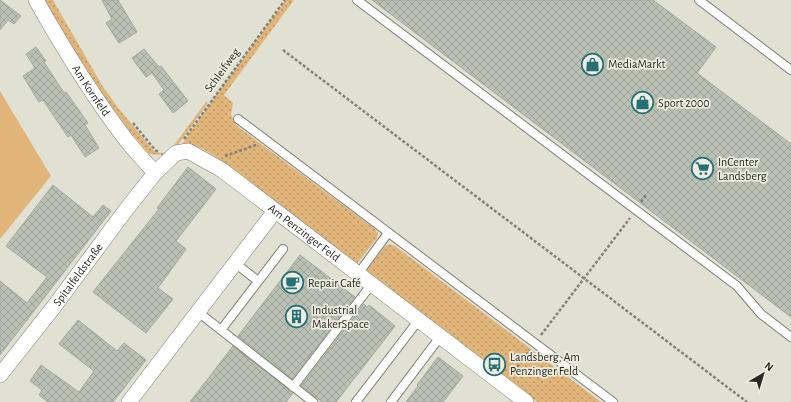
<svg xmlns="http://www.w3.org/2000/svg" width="791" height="402" viewBox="0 0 791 402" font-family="'Alegreya Sans',sans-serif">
	<defs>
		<pattern id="grass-dots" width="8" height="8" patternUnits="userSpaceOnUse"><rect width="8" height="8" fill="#e1b57a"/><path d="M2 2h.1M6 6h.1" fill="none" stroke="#b69364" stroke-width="1.8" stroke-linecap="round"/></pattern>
		<pattern id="building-cross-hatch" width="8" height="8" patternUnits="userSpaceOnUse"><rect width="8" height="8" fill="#bac0b4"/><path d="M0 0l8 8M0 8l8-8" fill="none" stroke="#a0a59b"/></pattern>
	</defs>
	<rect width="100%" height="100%" fill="#e0e1d3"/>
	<path fill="url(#grass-dots)" d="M42 0H53L103 87 119 109 154 151 160 153 174 151 162 155 149 154C107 106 76 54 42 0Z
		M286 0H294L224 95 233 103 231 115 237 126 375 229 378 234 377 238 356 265 213 155 201 148 182 144 214 98Z
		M206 102 208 103 178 145 172 148Z
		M389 244 395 246 601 402H537L366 272 384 247Z"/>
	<path fill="#e1b57a" d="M0 91 51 176 0 239Z"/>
	<path fill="url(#building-cross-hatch)" stroke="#a2a89c" d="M0 0 21 16 14 24 8 20 0 30Z
		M102 0H118L137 32 119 43 106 23 112 19Z
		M372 0H653L716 47 697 73 791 144V317Z
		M36 47 46 61 44 62 64 93 66 92 88 123 85 125 99 148 85 157 71 135 68 137 43 100 39 102 23 76 35 68 26 54Z
		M144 49 159 67 161 66 188 101 173 113 159 94 164 90 152 73 146 77 132 58Z
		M188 167 216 189 176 241 186 249 158 288 173 299 146 333 93 292 159 209 157 208Z
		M53 185 93 217 103 205 111 211 0 355V281L27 303 47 277 6 246Z
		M300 255 355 297 292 379 238 336Z
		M364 304 367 307 369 305 395 326 336 402H322L301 386Z
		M78 320 117 351 124 343 146 360 113 402H48L39 395 42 390 30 381 41 365 79 392 94 371 59 344Z
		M233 346 293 393 286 402H190Z
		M438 357 463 376 443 402H406L418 386 417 385Z"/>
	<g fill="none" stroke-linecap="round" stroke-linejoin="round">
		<defs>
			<path id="service" d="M357 0 737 286 761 314 791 337
				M699 0 791 70
				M238 119 613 402
				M235 263 258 281
				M358 274 388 233
				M198 312 313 402
				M221 330 283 249
				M293 387 371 285
				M356 402 418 321
				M391 402 440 337"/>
			<g id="minor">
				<path id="s1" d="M36 0C63 48 93 97 127 141 136 152 146 163 155 173"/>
				<path id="s2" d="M0 375 53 308 125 211 155 173 176 153 188 151 222 170 526 402"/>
				<path d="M129 402 275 211"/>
			</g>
		</defs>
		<use href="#service" stroke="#7e7f73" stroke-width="10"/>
		<use href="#minor" stroke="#7e7f73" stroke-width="16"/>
		<path stroke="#818278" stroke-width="2.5" stroke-dasharray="3 2" stroke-linecap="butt" d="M283 50 747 402
			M133 123 155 150 159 152
			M184 139 285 0
			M225 156 256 145
			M641 202 647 194
			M541 335 630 218
			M511 375 530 350"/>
		<use href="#service" stroke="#fff" stroke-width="8"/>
		<use href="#minor" stroke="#fff" stroke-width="15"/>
	</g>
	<defs>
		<symbol id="shop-ring" viewBox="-11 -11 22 22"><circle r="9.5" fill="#edeee0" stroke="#257076" stroke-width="1.5"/><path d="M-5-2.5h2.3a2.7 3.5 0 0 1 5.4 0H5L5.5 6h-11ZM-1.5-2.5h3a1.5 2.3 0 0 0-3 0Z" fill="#257076"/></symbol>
		<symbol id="supermarket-ring" viewBox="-11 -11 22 22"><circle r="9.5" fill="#edeee0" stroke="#257076" stroke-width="1.5"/><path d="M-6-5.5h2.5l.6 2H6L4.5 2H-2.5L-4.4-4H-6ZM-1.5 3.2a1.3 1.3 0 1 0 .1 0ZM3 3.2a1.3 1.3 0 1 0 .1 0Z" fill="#257076"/></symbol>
		<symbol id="cafe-ring" viewBox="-11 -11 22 22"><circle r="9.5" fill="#edeee0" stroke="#257076" stroke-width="1.5"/><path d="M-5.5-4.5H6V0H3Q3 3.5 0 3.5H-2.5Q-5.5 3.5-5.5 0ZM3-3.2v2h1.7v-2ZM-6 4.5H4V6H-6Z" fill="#257076"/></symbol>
		<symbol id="building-ring" viewBox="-11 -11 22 22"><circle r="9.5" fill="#edeee0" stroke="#257076" stroke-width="1.5"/><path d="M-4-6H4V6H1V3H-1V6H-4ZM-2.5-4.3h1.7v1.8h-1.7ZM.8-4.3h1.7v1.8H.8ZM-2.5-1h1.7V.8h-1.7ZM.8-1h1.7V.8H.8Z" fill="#257076"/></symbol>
		<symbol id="bus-ring" viewBox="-11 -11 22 22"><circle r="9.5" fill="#edeee0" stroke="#257076" stroke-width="1.5"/><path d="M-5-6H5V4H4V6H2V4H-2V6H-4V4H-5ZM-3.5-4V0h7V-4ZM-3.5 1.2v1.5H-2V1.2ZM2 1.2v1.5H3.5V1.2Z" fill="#257076"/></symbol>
	</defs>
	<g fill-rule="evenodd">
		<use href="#shop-ring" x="580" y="52" width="25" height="25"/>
		<use href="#shop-ring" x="630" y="90" width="25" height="25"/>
		<use href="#supermarket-ring" x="690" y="156" width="25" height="25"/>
		<use href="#cafe-ring" x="280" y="270" width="25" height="25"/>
		<use href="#building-ring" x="284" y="304" width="25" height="25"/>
		<use href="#bus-ring" x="482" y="352" width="25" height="25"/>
	</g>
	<g text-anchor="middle" stroke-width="3.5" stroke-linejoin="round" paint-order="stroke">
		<g font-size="12" fill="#292a24" stroke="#edeee0" text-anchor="start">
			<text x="608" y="68">MediaMarkt</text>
			<text x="658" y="107">Sport 2000</text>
			<text x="718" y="166">InCenter<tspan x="718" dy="14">Landsberg</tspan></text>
			<text x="308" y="287">Repair Café</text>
			<text x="312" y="314">Industrial<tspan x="312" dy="14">MakerSpace</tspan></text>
			<text x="510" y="361">Landsberg, Am<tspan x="510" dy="14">Penzinger Feld</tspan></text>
		</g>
		<g font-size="12" fill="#292a24" stroke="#edeee0">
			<text transform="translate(222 70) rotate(-54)" y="4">Schleifweg</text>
			<text dy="4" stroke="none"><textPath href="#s1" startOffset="106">Am Kornfeld</textPath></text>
			<text dy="4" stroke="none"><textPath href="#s2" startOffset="438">Am Penzinger Feld</textPath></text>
			<text dy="4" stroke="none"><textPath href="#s2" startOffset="127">Spitalfeldstraße</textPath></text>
		</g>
	</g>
	<g transform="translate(763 374) rotate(38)" stroke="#edeee0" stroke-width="3" paint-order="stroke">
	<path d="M0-3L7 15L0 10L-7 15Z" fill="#292a24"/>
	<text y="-6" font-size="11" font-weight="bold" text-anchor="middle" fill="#292a24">N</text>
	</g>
</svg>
